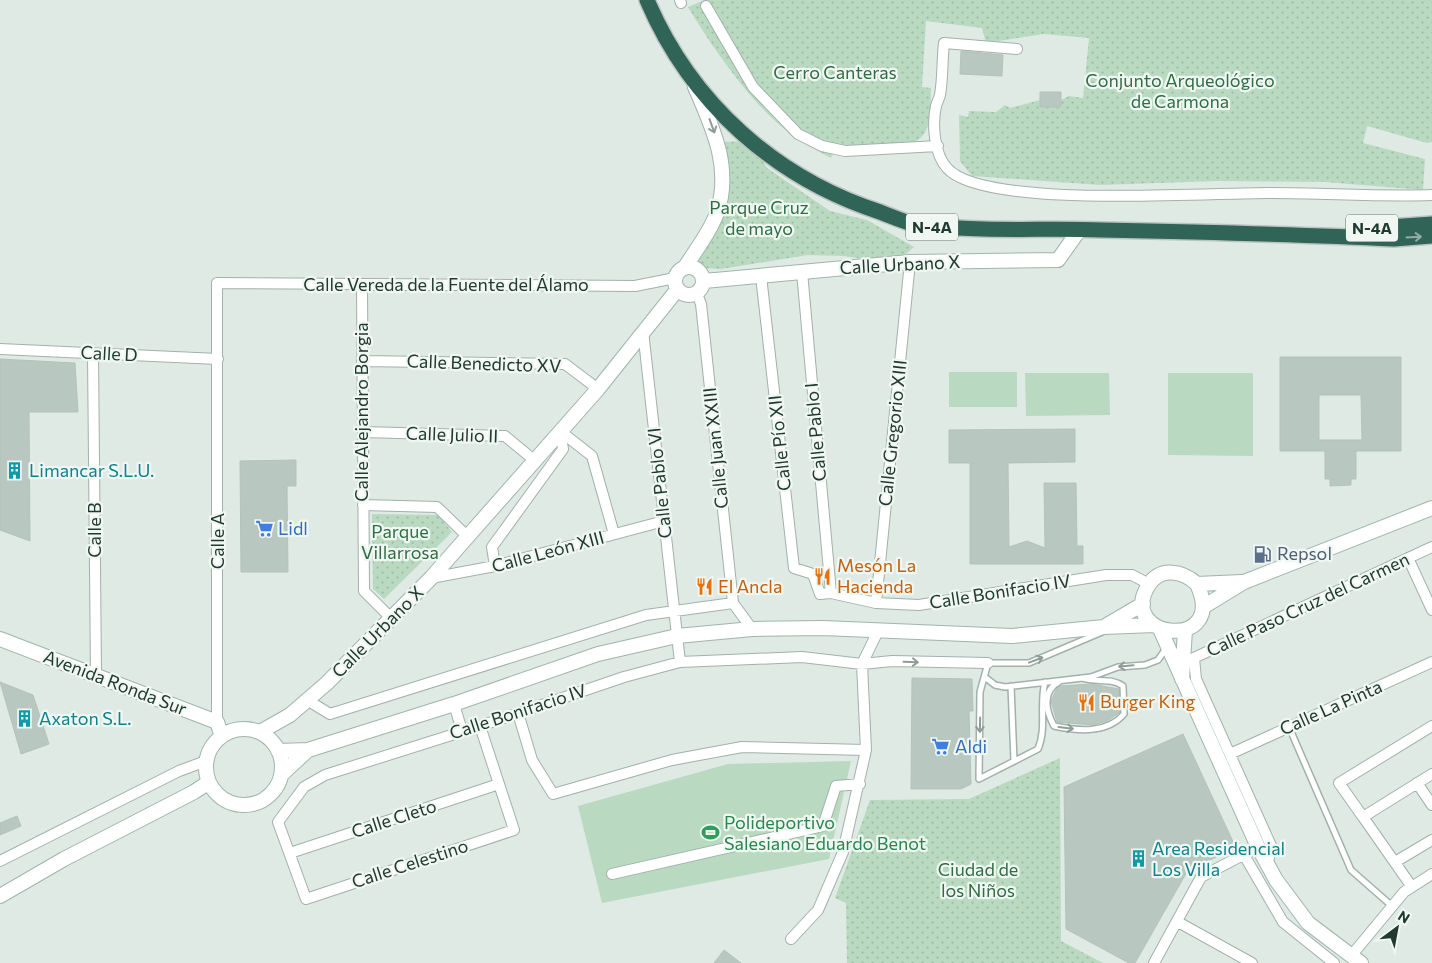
<svg xmlns="http://www.w3.org/2000/svg" width="1432" height="963" viewBox="0 0 1432 963" font-family="Commissioner,sans-serif">
	<defs>
		<pattern id="green-dots" width="8" height="8" patternUnits="userSpaceOnUse" patternTransform="scale(1.25)"><rect width="8" height="8" fill="#b9dac0"/><path d="M2 2h.1M6 6h.1" fill="none" stroke="#9fbca5" stroke-width="1.8" stroke-linecap="round"/></pattern>
	</defs>
	<rect width="100%" height="100%" fill="#dfeae5"/>
	<path fill="url(#green-dots)" d="M705 0H1432V142L1427 143 1367 126 1363 143 1425 159 1423 190 1325 182 1217 181 1100 185 972 176 960 161 959 115 968 117 969 111 996 112 1005 105 1010 108 1040 100V107H1061V100L1069 96 1083 98 1089 38 1044 34 986 43 982 28 926 21 922 87 931 88C930 109 934 135 911 144L835 150 831 158C818 151 804 144 792 135 754 108 712 47 688 7Z
		M750 141 767 168 830 211 867 220 914 247 895 264 844 256 808 255 721 269 685 267 722 188 718 142Z
		M372 514 438 515 452 532 384 599 373 589Z
		M1060 758 1061 941 1103 963H847L846 903 835 898 870 800 969 799Z"/>
	<path fill="#b9dac0" d="M949 372H1017V407H949Z
		M1025 373H1109L1110 415 1026 416Z
		M1168 373H1253V456L1168 455Z
		M851 761 829 859 602 903 578 806 728 764Z"/>
	<path fill="#b8c7c0" stroke="#b2c3bb" fill-rule="evenodd" d="M961 51 1003 55 1002 76 960 74Z
		M1040 92H1061V107H1040Z
		M1280 357H1401V451H1356V479H1351V485L1330 486V479H1325V451H1280ZM1319 395H1361L1362 440H1319Z
		M0 359 75 363 78 412H29L30 541 0 530Z
		M1075 429V462L1008 463 1009 547 1027 541 1045 548 1044 483H1076L1077 546H1083V564H970V463H949V430Z
		M296 460V486H287L288 572H241L240 461Z
		M912 678 972 679 973 711H969L971 784 961 789H911Z
		M0 682 33 695 49 744 21 754Z
		M1092 684 1119 689 1120 712 1107 721 1093 725 1057 722 1051 701 1057 688 1060 686Z
		M1183 734 1236 848 1188 870 1135 963H1129L1066 929 1064 787Z
		M17 816 21 826 0 835V823Z
		M724 950 741 963H714Z"/>
	<g fill="none" stroke-linecap="round" stroke-linejoin="round">
		<defs>
			<path id="lane" d="M986 678 995 685 1005 687 1091 677 1118 667 1145 665 1158 660 1167 647
				M1060 681C1042 691 1045 709 1054 726 1078 731 1107 734 1124 714L1123 686C1110 677 1096 683 1082 678
				M1045 682C1039 704 1047 728 1038 749L979 779 980 692 988 663H1029L1102 632
				M1011 686 1014 761
				M1289 727 1351 870 1392 906"/>
			<path id="street" d="M680 0 681 3
				M706 6 753 87 798 134 822 146 845 151 938 146
				M1017 49 944 43C942 60 943 78 940 95 939 99 937 102 936 106 932 124 934 154 947 168 983 210 1213 192 1273 193 1326 193 1379 197 1432 195
				M802 272 831 593
				M761 276 794 568 813 574 820 594 831 593 876 603 919 605 1106 575H1132L1149 584
				M362 284 364 591 391 618
				M697 294 701 304 733 603
				M643 331 680 662
				M0 349 218 359
				M93 354 96 676
				M362 361 565 364 598 389
				M560 431 592 456 614 534
				M363 432 505 436 534 460
				M363 505 437 507 467 536
				M1408 558 1432 610
				M495 566 492 547 563 449 560 431
				M431 578 495 566 664 521
				M876 603 910 262
				M1194 658 1196 679 1272 848 1267 864
				M1183 663 1432 547
				M307 700 330 714 646 615 733 603 752 629
				M454 704 462 731
				M518 713 532 760 553 794 672 760 742 747 866 750
				M217 722V283L635 286 675 278
				M480 726 514 830 306 899 278 822 304 787 325 775 480 726 624 677 680 662 802 657 862 664 892 661 988 663
				M1230 754 1432 662
				M1417 783 1432 805
				M1363 817 1339 783 1432 726
				M290 853 499 784
				M1244 855 1283 922 1334 963
				M0 861 179 771 206 761
				M1395 862 1432 840
				M612 874 823 826 836 786 860 784
				M1412 887 1363 817 1432 774
				M1178 922 1252 963
				M791 939 818 910 843 852 866 750 862 664 878 631
				M1351 956 1404 892 1432 874
				M1154 963 1201 877 1258 847"/>
			<path id="secondary" d="M675 281a14 14 0 1 1 28 0a14 14 0 1 1-28 0Z
				M685 267C696 250 710 232 717 213 732 168 713 128 695 87
				M704 281 910 262 1058 260 1080 229
				M1197 584C1229 652 1116 640 1148 586 1160 566 1183 571 1197 584L1242 582
				M1203 607 1244 582 1432 508
				M1107 625 1143 604
				M1160 629 1258 847 1276 880 1308 923 1361 963
				M0 639 217 722 222 736
				M1182 679 1185 630
				M206 767a38 38 0 1 1 76 0a38 38 0 1 1-76 0Z
				M260 732 290 715 327 683 431 578 598 389 677 290
				M278 751 308 750 454 704 598 654 677 636 752 629 823 628 1012 636 1104 627 1154 625
				M281 775 308 750
				M0 896 64 859 194 792 209 782"/>
			<path id="highway" d="M647 0C691 103 775 178 880 212 893 217 907 223 920 226 932 228 946 227 958 228 1006 231 1054 228 1102 230 1200 232 1297 234 1394 239L1432 236
				M1361 229 1432 224"/>
		</defs>
		<use href="#lane" stroke="#a2b1ab" stroke-width="8"/>
		<use href="#street" stroke="#a2b1ab" stroke-width="12"/>
		<use href="#secondary" stroke="#9fb5ac" stroke-width="16"/>
		<use href="#highway" stroke="#bcc4c1" stroke-width="18"/>
		<use href="#lane" stroke="#fff" stroke-width="5"/>
		<use href="#street" stroke="#fff" stroke-width="10"/>
		<use href="#secondary" stroke="#fff" stroke-width="14"/>
		<use href="#highway" stroke="#2f6456" stroke-width="15"/>
	</g>
	<defs><path id="oneway-shaft" d="M-6 0H5M1.5-3L5.5 0L1.5 3" fill="none" stroke-width="1.6" stroke-linecap="round" stroke-linejoin="round" transform="scale(1.25)"/></defs>
	<g stroke="#909c98">
		<use href="#oneway-shaft" transform="translate(712 126) rotate(70)"/>
		<use href="#oneway-shaft" transform="translate(1036 660) rotate(-21)"/>
		<use href="#oneway-shaft" transform="translate(911 662) rotate(2)"/>
		<use href="#oneway-shaft" transform="translate(1126 666) rotate(175)"/>
		<use href="#oneway-shaft" transform="translate(980 725) rotate(91)"/>
		<use href="#oneway-shaft" transform="translate(1066 728) rotate(7)"/>
	</g>
	<use stroke="#90aea4" href="#oneway-shaft" transform="translate(1414 237) rotate(-3)"/>
	<defs>
		<symbol id="building-bare" viewBox="-9 -9 18 18"><path d="M-4-6H4V6H1V3H-1V6H-4ZM-2.5-4.3h1.7v1.8h-1.7ZM.8-4.3h1.7v1.8H.8ZM-2.5-1h1.7V.8h-1.7ZM.8-1h1.7V.8H.8Z" fill="#0f9aa8" stroke="#f0f7f3" stroke-width="2.5" paint-order="stroke"/></symbol>
		<symbol id="supermarket-bare" viewBox="-9 -9 18 18"><path d="M-6-5.5h2.5l.6 2H6L4.5 2H-2.5L-4.4-4H-6ZM-1.5 3.2a1.3 1.3 0 1 0 .1 0ZM3 3.2a1.3 1.3 0 1 0 .1 0Z" fill="#3f7fe0" stroke="#f0f7f3" stroke-width="2.5" paint-order="stroke"/></symbol>
		<symbol id="fuel-bare" viewBox="-9 -9 18 18"><path d="M-5.5-6h7V0h2V4h1.3V-2.5L3-4.5l.8-.8L6-3V5H2.5V1h-1V6h-7ZM-4.2-4.7v3.2H.2V-4.7Z" fill="#5c6f8a" stroke="#f0f7f3" stroke-width="2.5" paint-order="stroke"/></symbol>
		<symbol id="restaurant-bare" viewBox="-9 -9 18 18"><path d="M-5-6h1v4h1v-4h1v4h1v-4h1v5L-1.5 .5V6h-2V.5L-5-1ZM5-6V6H3V1.5H1.5Q1.5-4 5-6Z" fill="#e8710a" stroke="#f0f7f3" stroke-width="2.5" paint-order="stroke"/></symbol>
		<symbol id="stadium-bare" viewBox="-9 -9 18 18"><path d="M0-5a6.5 5 0 1 0 0 10a6.5 5 0 1 0 0-10ZM-3.5-1.8h7v3.6h-7Z" fill="#2e9e5b" stroke="#f0f7f3" stroke-width="2.5" paint-order="stroke"/></symbol>
	</defs>
	<g fill-rule="evenodd">
		<use href="#building-bare" x="2" y="458" width="25" height="25"/>
		<use href="#supermarket-bare" x="252" y="516" width="25" height="25"/>
		<use href="#fuel-bare" x="1250" y="542" width="25" height="25"/>
		<use href="#restaurant-bare" x="810" y="564" width="25" height="25"/>
		<use href="#restaurant-bare" x="692" y="574" width="25" height="25"/>
		<use href="#restaurant-bare" x="1074" y="690" width="25" height="25"/>
		<use href="#building-bare" x="12" y="706" width="25" height="25"/>
		<use href="#supermarket-bare" x="928" y="734" width="25" height="25"/>
		<use href="#stadium-bare" x="698" y="820" width="25" height="25"/>
		<use href="#building-bare" x="1126" y="846" width="25" height="25"/>
	</g>
	<g text-anchor="middle" stroke-width="4.5" stroke-linejoin="round" paint-order="stroke">
		<g fill="#f0f7f3" stroke="#5f726b" stroke-width="1">
			<rect x="906" y="213.5" width="52" height="27" rx="4"/>
			<rect x="1346" y="214.5" width="52" height="27" rx="4"/>
		</g>
		<g font-size="16" font-weight="bold" fill="#213931">
			<text x="932" y="233">N-4A</text>
			<text x="1372" y="234">N-4A</text>
		</g>
		<g font-size="18" fill="#2e6e43" stroke="#f0f7f3">
			<text x="835" y="79">Cerro Canteras</text>
			<text x="1180" y="87">Conjunto Arqueológico<tspan x="1180" dy="21">de Carmona</tspan></text>
			<text x="759" y="214">Parque Cruz<tspan x="759" dy="21">de mayo</tspan></text>
			<text x="400" y="538">Parque<tspan x="400" dy="21">Villarrosa</tspan></text>
			<text x="978" y="876">Ciudad de<tspan x="978" dy="21">los Niños</tspan></text>
		</g>
		<g font-size="18" fill="#213931" stroke="#f0f7f3">
			<text transform="translate(900 265) rotate(-3)" y="6">Calle Urbano X</text>
			<text x="446" y="291">Calle Vereda de la Fuente del Álamo</text>
			<text transform="translate(109 354) rotate(3)" y="6">Calle D</text>
			<text transform="translate(484 364) rotate(2)" y="6">Calle Benedicto XV</text>
			<text transform="translate(362 412) rotate(-90)" y="6">Calle Alejandro Borgia</text>
			<text transform="translate(816 432) rotate(-95)" y="6">Calle Pablo I</text>
			<text transform="translate(893 433) rotate(-84)" y="6">Calle Gregorio XIII</text>
			<text transform="translate(452 435) rotate(2)" y="6">Calle Julio II</text>
			<text transform="translate(780 443) rotate(-96)" y="6">Calle Pío XII</text>
			<text transform="translate(716 448) rotate(-96)" y="6">Calle Juan XXIII</text>
			<text transform="translate(660 483) rotate(-96)" y="6">Calle Pablo VI</text>
			<text transform="translate(95 530) rotate(-90)" y="6">Calle B</text>
			<text transform="translate(218 541) rotate(-90)" y="6">Calle A</text>
			<text transform="translate(548 552) rotate(-15)" y="6">Calle León XIII</text>
			<text transform="translate(1000 592) rotate(-9)" y="6">Calle Bonifacio IV</text>
			<text transform="translate(1308 605) rotate(-25)" y="6">Calle Paso Cruz del Carmen</text>
			<text transform="translate(378 632) rotate(-45)" y="6">Calle Urbano X</text>
			<text transform="translate(115 683) rotate(21)" y="6">Avenida Ronda Sur</text>
			<text transform="translate(1331 708) rotate(-24)" y="6">Calle La Pinta</text>
			<text transform="translate(518 712) rotate(-18)" y="6">Calle Bonifacio IV</text>
			<text transform="translate(394 819) rotate(-18)" y="6">Calle Cleto</text>
			<text transform="translate(410 864) rotate(-18)" y="6">Calle Celestino</text>
		</g>
		<g font-size="18" fill="#0d838f" stroke="#f0f7f3" text-anchor="start">
			<text x="29" y="477">Limancar S.L.U.</text>
			<text x="39" y="725">Axaton S.L.</text>
			<text x="1152" y="855">Area Residencial<tspan x="1152" dy="21">Los Villa</tspan></text>
		</g>
		<g font-size="18" fill="#366cbe" stroke="#f0f7f3" text-anchor="start">
			<text x="278" y="535">Lidl</text>
			<text x="955" y="753">Aldi</text>
		</g>
		<g font-size="18" fill="#4e5e75" stroke="#f0f7f3" text-anchor="start">
			<text x="1277" y="560">Repsol</text>
		</g>
		<g font-size="18" fill="#c56008" stroke="#f0f7f3" text-anchor="start">
			<text x="837" y="572">Mesón La<tspan x="837" dy="21">Hacienda</tspan></text>
			<text x="718" y="593">El Ancla</text>
			<text x="1100" y="708">Burger King</text>
		</g>
		<g font-size="18" fill="#27864d" stroke="#f0f7f3" text-anchor="start">
			<text x="724" y="829">Polideportivo<tspan x="724" dy="21">Salesiano Eduardo Benot</tspan></text>
		</g>
	</g>
	<g transform="translate(1397 928) rotate(32)" stroke="#f0f7f3" stroke-width="4" paint-order="stroke">
	<path d="M0-4L9 19L0 12L-9 19Z" fill="#213931"/>
	<text y="-8" font-size="14" font-weight="bold" text-anchor="middle" fill="#213931">N</text>
	</g>
</svg>
